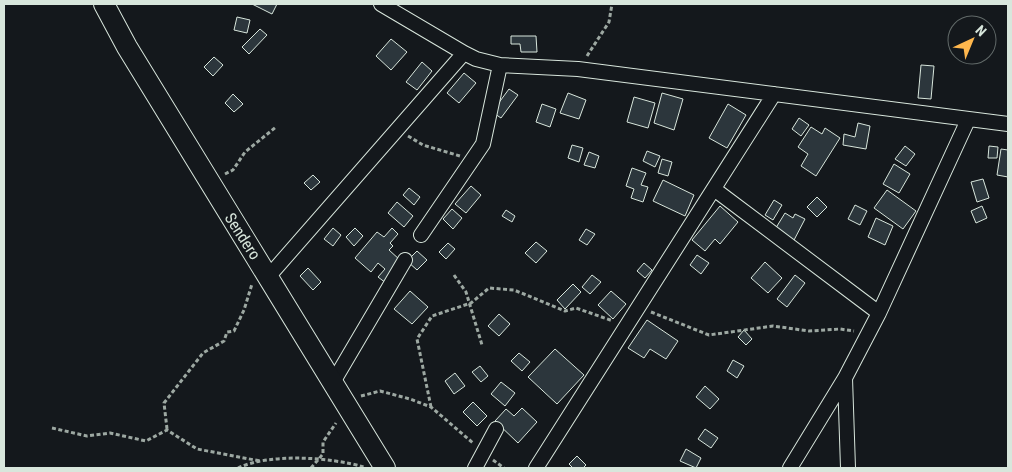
<svg xmlns="http://www.w3.org/2000/svg" width="1012" height="472" viewBox="0 0 1012 472" font-family="'Roboto Condensed',sans-serif">
	<rect width="100%" height="100%" fill="#14181c"/>
	<path fill="#2c363c" stroke="#d8e6dc" d="M252 4H277L272 14Z
		M237 17 250 20 247 33 234 30Z
		M260 29 267 35 249 54 242 47Z
		M511 36H536L537 52H521L520 44H511Z
		M391 39 407 52 391 70 376 56Z
		M214 57 223 65 213 76 204 67Z
		M422 62 432 71 417 90 406 82Z
		M921 65 934 66 931 99 918 98Z
		M464 73 476 83 459 103 447 93Z
		M509 89 518 95 501 118 492 112Z
		M568 93 586 100 579 119 560 113Z
		M662 93 683 99 674 130 654 123Z
		M233 94 243 104 234 112 225 103Z
		M634 97 655 103 648 128 627 122Z
		M542 104 556 109 550 127 536 122Z
		M728 104 746 115 727 148 709 138Z
		M799 118 809 125 801 136 792 129Z
		M858 123 870 126 866 149 843 145 844 134 855 137Z
		M811 127 822 134 825 128 840 138 816 176 801 166 808 154 798 147Z
		M572 145 583 148 579 162 568 158Z
		M905 146 915 154 906 166 895 159Z
		M989 146 998 147 997 158H988Z
		M1001 149 1008 150V177L997 175Z
		M647 151 660 156 655 167 643 161Z
		M589 152 599 156 595 168 584 165Z
		M662 159 672 162 668 176 658 173Z
		M894 164 910 174 899 193 883 184Z
		M632 168 646 173 641 185 648 187 643 202 631 198 634 189 626 186Z
		M313 175 320 182 311 190 304 183Z
		M983 179 989 198 977 202 971 182Z
		M663 180 694 195 685 216 653 201Z
		M471 186 481 195 466 213 455 204Z
		M409 188 420 197 414 205 403 195Z
		M887 190 916 211 903 229 874 208Z
		M817 197 827 207 817 217 807 207Z
		M774 200 782 205 773 220 765 215Z
		M397 202 413 216 404 227 388 213Z
		M855 205 867 211 860 225 848 219Z
		M720 206 738 222 720 244 715 239 705 251 692 240Z
		M982 206 987 218 976 223 971 211Z
		M452 209 462 218 453 229 443 219Z
		M506 210 515 216 512 222 502 216Z
		M785 213 793 218 795 214 805 219 793 242 774 231Z
		M876 218 893 226 885 245 868 237Z
		M333 228 341 235 333 246 324 239Z
		M355 228 363 236 354 246 346 237Z
		M392 228 398 234 390 243 393 246 389 250 400 260 390 272 393 275 386 283 378 277 385 269 378 263 371 272 355 258 377 232 384 237Z
		M586 229 595 234 587 245 579 240Z
		M536 242 547 251 536 263 525 253Z
		M448 243 455 249 446 259 439 252Z
		M417 251 427 260 417 270 407 261Z
		M697 255 709 263 701 274 690 265Z
		M765 262 782 278 768 293 751 278Z
		M644 263 652 270 645 278 637 271Z
		M308 268 321 282 313 290 300 276Z
		M592 275 601 282 590 294 582 287Z
		M795 275 805 283 787 307 777 299Z
		M573 284 581 292 565 309 557 300Z
		M410 291 428 307 412 324 394 309Z
		M611 291 626 304 613 319 598 305Z
		M499 314 510 324 499 336 488 326Z
		M647 320 678 341 666 359 650 349 644 358 628 348Z
		M744 330 752 339 746 345 738 337Z
		M555 349 584 375 557 404 528 377Z
		M519 353 530 362 522 371 511 361Z
		M733 360 744 366 737 378 727 371Z
		M480 366 488 376 481 382 472 372Z
		M455 373 465 386 454 394 445 381Z
		M501 382 515 393 505 406 491 394Z
		M705 386 719 399 710 409 696 397Z
		M473 402 487 416 477 426 463 412Z
		M522 408 537 422 518 443 495 421 506 409 514 416Z
		M705 429 718 438 711 448 698 439Z
		M686 449 701 458 696 468 680 461Z
		M577 456 586 465 583 468H573L569 464Z"/>
	<g fill="none" stroke-linecap="round" stroke-linejoin="round">
		<defs>
			<path id="street" d="M381 4 464 53 476 59 500 65 578 69 1008 124
				M714 189 879 313
				M421 235 483 144 500 65
				M269 276 464 53
				M332 384 405 260
				M475 468 496 429
				M536 468 774 94
				M790 468 845 378
				M848 468 845 378 879 313 968 120"/>
			<path id="secondary" d="M104 4 127 47 385 468"/>
		</defs>
		<use href="#street" stroke="#d8e6dc" stroke-width="16"/>
		<use href="#secondary" stroke="#d8e6dc" stroke-width="22"/>
		<path stroke="#9da8a2" stroke-width="3" stroke-dasharray="4 2.5" stroke-linecap="butt" d="M587 56 609 22 612 4
			M408 136 423 145 460 156
			M225 174 233 170 245 152 276 127
			M454 275 466 292 482 345
			M651 312 709 335 773 326 809 331 840 329 854 331
			M361 396 380 391 410 399 431 407 473 443
			M431 407 417 339 432 316 471 303 489 288 514 290 565 311 576 308 613 321
			M52 428 87 436 110 433 146 441 167 430 197 449 260 461
			M167 429 164 403 203 353 224 341 227 332 234 331 244 310 252 284
			M493 460 504 468
			M238 468C269 453 330 457 364 467
			M311 468 323 454V442L336 423"/>
		<use href="#street" stroke="#14181c" stroke-width="14"/>
		<use href="#secondary" stroke="#14181c" stroke-width="20"/>
	</g>
	<g text-anchor="middle" stroke-width="4" stroke-linejoin="round" paint-order="stroke">
		<g font-size="16" fill="#d8e6dc" stroke="#14181c">
			<text transform="translate(243 236) rotate(57)" y="6">Sendero</text>
		</g>
	</g>
	<rect width="1012" height="472" fill="none" stroke="#d8e6dc" stroke-width="10"/>
	<g transform="translate(972 40) rotate(44)"><circle r="24" fill="#14181c" stroke="#626a69"/>
	<path d="M0-4L9 19L0 12L-9 19Z" fill="#ffb74d"/>
	<text y="-8" font-size="14" font-weight="bold" text-anchor="middle" fill="#d8e6dc">N</text>
	</g>
</svg>
